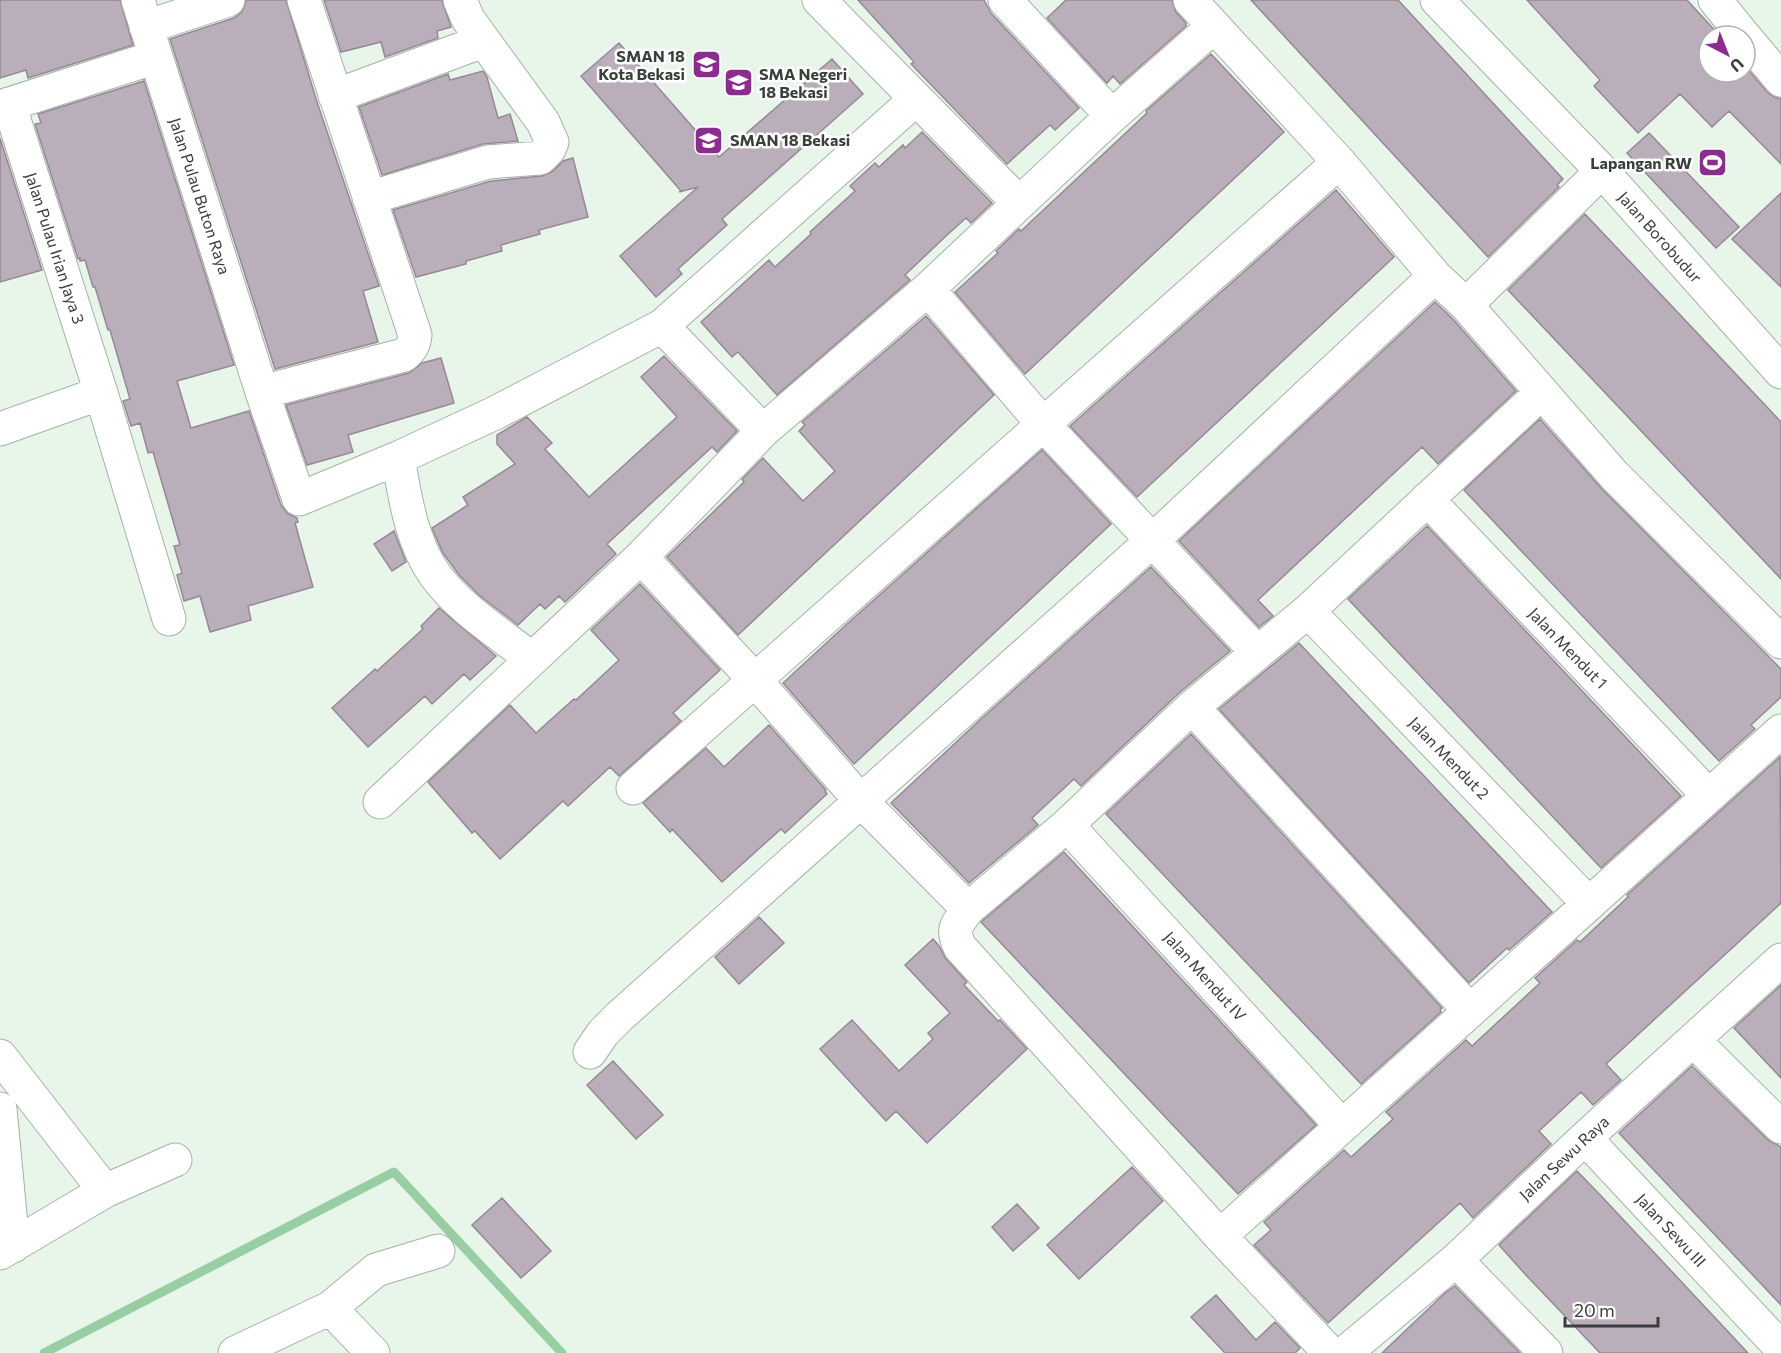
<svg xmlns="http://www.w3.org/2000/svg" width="1781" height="1353" viewBox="0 0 1781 1353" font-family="Commissioner,sans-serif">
	<rect width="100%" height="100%" fill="#e8f6ea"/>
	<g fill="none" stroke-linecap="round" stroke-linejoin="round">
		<path stroke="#97cea2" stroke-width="9" d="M44 1353 394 1172 562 1353"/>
	</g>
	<path fill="#baaeba" stroke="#948994" stroke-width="1.5" d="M0 0H120L133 45 28 78 26 70 0 78Z
		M246 0H286L317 102 379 286 363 291 378 342 275 369 170 39 234 18 242 12Z
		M324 0H442L451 27 437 31 438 38 385 57 381 42 341 52Z
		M858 0H984L991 13 1079 108 1055 130 1050 125 1007 164 911 64 914 62Z
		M1066 0H1172L1176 12 1186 23V26L1120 84 1113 76 1107 83 1047 18Z
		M1251 0H1398L1563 179 1557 185 1559 187 1488 257Z
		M1527 0H1687L1720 36H1709V72H1745V66L1767 92 1774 97 1781 99V164L1729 111 1712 127 1680 94 1638 133 1594 86 1600 80Z
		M619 43 719 157 832 59 863 94 722 219 727 225 678 269 682 274 656 297 620 256 698 187 679 192 681 191 581 76Z
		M1211 54 1284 132 1025 374 955 292 998 253 996 251 1019 229 1021 231 1147 113 1146 111Z
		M483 71 487 77 498 118 510 114 518 141 483 144 382 175 359 107 448 74 450 80Z
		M144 81 234 365 177 381 191 428 249 411 281 505 288 514 297 518 298 522 295 523 313 587 248 606 251 620 210 632 200 596 184 601 177 575 182 573 174 546 180 545 153 452 148 453 140 423 131 426 123 401 130 399 110 330H108L95 287H93L85 260 80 261V258L78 259 35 124 41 123 38 114Z
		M922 132 992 203 971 223 966 218 946 236 905 275 910 280 777 395 738 352 732 357 701 322 769 260 775 267 811 234 810 232 855 191 850 186 875 163 879 167 903 145 905 148Z
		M1649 133 1739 227 1716 248 1627 153Z
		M0 138 42 270 0 282Z
		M573 158 588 217 539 230 540 234 501 245 502 251 466 261V264L416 277 393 210 491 181 542 176 553 171 563 161Z
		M1336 190 1394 257 1137 497 1070 426Z
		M1781 193V287L1732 239Z
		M1585 214 1781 422V579L1508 290Z
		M1435 302 1452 318 1516 391 1438 464 1422 447 1258 600 1273 616 1259 627 1179 541Z
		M926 316 994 395 738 635 667 557 744 482 742 479 763 458 803 501 835 471 799 431 805 425 802 422Z
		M664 356 737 431 717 452 712 447 607 544 616 554 565 602 559 596 545 609 540 604 518 625 480 596 459 575 443 553 432 528 468 505 463 497 515 464 497 444V435L527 417 552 443 545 449 589 497 677 417 641 377Z
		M441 358 454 403 348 435 353 452 307 465 286 405 409 373 422 363Z
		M1540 419 1601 488 1781 669V697L1751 725 1755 729 1719 761 1464 490Z
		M1042 450 1111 524 854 764 783 683 848 623Z
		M1427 526 1681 796 1601 868 1348 599Z
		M394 531 406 562 392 571 374 544Z
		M1151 567 1230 651 1179 693 1081 786 1074 779 1032 818 1038 825 969 883 891 803 981 719Z
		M640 584 720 670 673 713 681 721 619 776 610 767 568 806 563 801 500 859 475 831 472 833 428 782 510 705 536 733 574 699 576 700 619 660 591 630Z
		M439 608 496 656 470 680 464 674 432 704 425 696 368 747 332 708 375 669 377 671 423 629 421 626Z
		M1299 643 1552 912 1509 950 1507 948 1469 983 1219 709Z
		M769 725 826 790 825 791 827 794 785 833 781 829 722 882 672 829 670 832 643 803 706 748 724 767Z
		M1191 734 1442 1008 1440 1010 1441 1012 1361 1084 1106 814Z
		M1780 757 1781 903 1606 1064 1621 1080 1593 1105 1581 1092 1539 1131 1551 1144 1473 1218 1460 1203 1328 1323 1254 1245 1271 1230 1264 1222 1344 1150 1351 1157 1393 1119 1386 1112 1466 1040 1472 1046 1540 983 1535 978 1577 940 1580 942 1628 897 1627 895Z
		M1064 852 1316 1125 1238 1194 981 922Z
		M759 917 784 943 739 984 715 957Z
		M933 939 939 946 946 959 967 982 964 985 998 1021 1000 1020 1027 1049 927 1143 896 1111 886 1121 820 1049 852 1020 899 1071 933 1039 928 1033 950 1013 905 965Z
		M1781 985V1078L1734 1028Z
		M613 1061 663 1115 636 1139 587 1085Z
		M1692 1066 1768 1140 1781 1147V1305L1619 1133Z
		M1132 1167 1163 1201 1079 1279 1047 1245Z
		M1577 1171 1604 1199 1748 1353H1600L1525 1274 1499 1245Z
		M502 1198 551 1251 521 1278 472 1225Z
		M1017 1204 1039 1228 1013 1251 992 1227Z
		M1455 1286 1520 1353H1382L1445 1293Z
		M1216 1295 1256 1340 1275 1322 1300 1348 1295 1353H1225L1191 1317Z"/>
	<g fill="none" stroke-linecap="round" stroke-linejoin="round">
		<defs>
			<path id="minor" d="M138 0 262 392 299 499 398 458 495 413 662 326 916 99
				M819 0 1019 203
				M1005 0 1112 116
				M1190 0 1339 162 1435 276 1466 305 1614 475 1781 642
				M1437 0 1602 171 1781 372
				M1715 0 1744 36
				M146 27 228 0
				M1745 37 1781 80
				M335 96 483 41
				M9 104 101 393 169 619
				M0 107 156 57
				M369 198 488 162 540 158 549 149 552 142 543 122 468 19 460 0
				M928 289 1042 423 1257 652
				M1466 305 1602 171
				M662 326 763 431
				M262 392 404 355C411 349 414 345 415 335L304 0
				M0 429 101 393
				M398 458C405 497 411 541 435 575 460 609 499 633 532 659
				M1427 499 1709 796
				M641 557 754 679 860 800 968 909
				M1308 611 1589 904
				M1192 707 1470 1011
				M633 788 1339 162
				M380 802 641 557 763 431 928 289 1112 116 1213 27
				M1067 825 1342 1126
				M1694 1041 1781 1127
				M590 1052 603 1033 620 1016 1153 540 1435 276
				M0 1056 105 1191
				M0 1109 13 1246
				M1585 1138 1781 1348
				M1220 1236 1781 731
				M0 1253 105 1191 175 1160
				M1456 1260 1546 1353
				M330 1308 373 1353
				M235 1353 330 1308 376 1270 438 1251
				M1330 1353 1220 1236 960 947C951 929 957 924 968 909L1067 825 1192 707 1308 611 1542 392
				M1345 1353 1456 1260 1585 1138 1781 960"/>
		</defs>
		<use href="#minor" stroke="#a4b2a6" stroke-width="35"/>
		<use href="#minor" stroke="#fff" stroke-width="33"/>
	</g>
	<defs>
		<symbol id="school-square" viewBox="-11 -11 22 22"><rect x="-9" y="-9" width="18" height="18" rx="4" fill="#8e2a91" stroke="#fefffe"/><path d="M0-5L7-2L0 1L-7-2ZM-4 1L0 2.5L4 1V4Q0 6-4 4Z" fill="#fff"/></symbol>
		<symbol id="stadium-square" viewBox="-11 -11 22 22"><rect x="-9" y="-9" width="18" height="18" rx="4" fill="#8e2a91" stroke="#fefffe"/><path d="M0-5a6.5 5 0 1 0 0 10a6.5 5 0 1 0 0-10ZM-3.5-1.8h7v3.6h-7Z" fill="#fff"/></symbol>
	</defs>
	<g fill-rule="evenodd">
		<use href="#school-square" x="690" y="48" width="33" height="33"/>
		<use href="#school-square" x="722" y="66" width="33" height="33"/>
		<use href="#school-square" x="692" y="124" width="33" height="33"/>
		<use href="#stadium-square" x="1696" y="146" width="33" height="33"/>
	</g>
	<g text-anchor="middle" stroke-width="5" stroke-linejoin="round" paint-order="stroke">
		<g font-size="16" font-weight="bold" fill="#393f3a" stroke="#fefffe" text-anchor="end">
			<text x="685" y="62">SMAN 18<tspan x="685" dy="18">Kota Bekasi</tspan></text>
			<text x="759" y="80" text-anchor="start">SMA Negeri<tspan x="759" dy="18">18 Bekasi</tspan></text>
			<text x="730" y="146" text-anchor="start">SMAN 18 Bekasi</text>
			<text x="1692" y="169">Lapangan RW</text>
		</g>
		<g font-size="16" fill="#393f3a" stroke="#fefffe">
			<text transform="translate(200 196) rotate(72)" y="6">Jalan Pulau Buton Raya</text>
			<text transform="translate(1660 237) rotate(48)" y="6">Jalan Borobudur</text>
			<text transform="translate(55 248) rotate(72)" y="6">Jalan Pulau Irian Jaya 3</text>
			<text transform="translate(1568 648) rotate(46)" y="6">Jalan Mendut 1</text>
			<text transform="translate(1449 758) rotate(46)" y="6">Jalan Mendut 2</text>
			<text transform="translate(1205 976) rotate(48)" y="6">Jalan Mendut IV</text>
			<text transform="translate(1564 1158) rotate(-43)" y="6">Jalan Sewu Raya</text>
			<text transform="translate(1671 1230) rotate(47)" y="6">Jalan Sewu III</text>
		</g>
	</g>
	<g transform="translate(1727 54) rotate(138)"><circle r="28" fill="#fefffe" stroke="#afb2b0" stroke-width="1.5"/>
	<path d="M0-4.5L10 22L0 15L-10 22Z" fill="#8e2a91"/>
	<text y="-9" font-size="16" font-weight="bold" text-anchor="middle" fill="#393f3a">U</text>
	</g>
	<path d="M1565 1317v9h93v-9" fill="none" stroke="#393f3a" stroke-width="3"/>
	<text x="1574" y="1317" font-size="18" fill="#393f3a" stroke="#fefffe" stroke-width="4.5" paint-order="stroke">20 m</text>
</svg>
